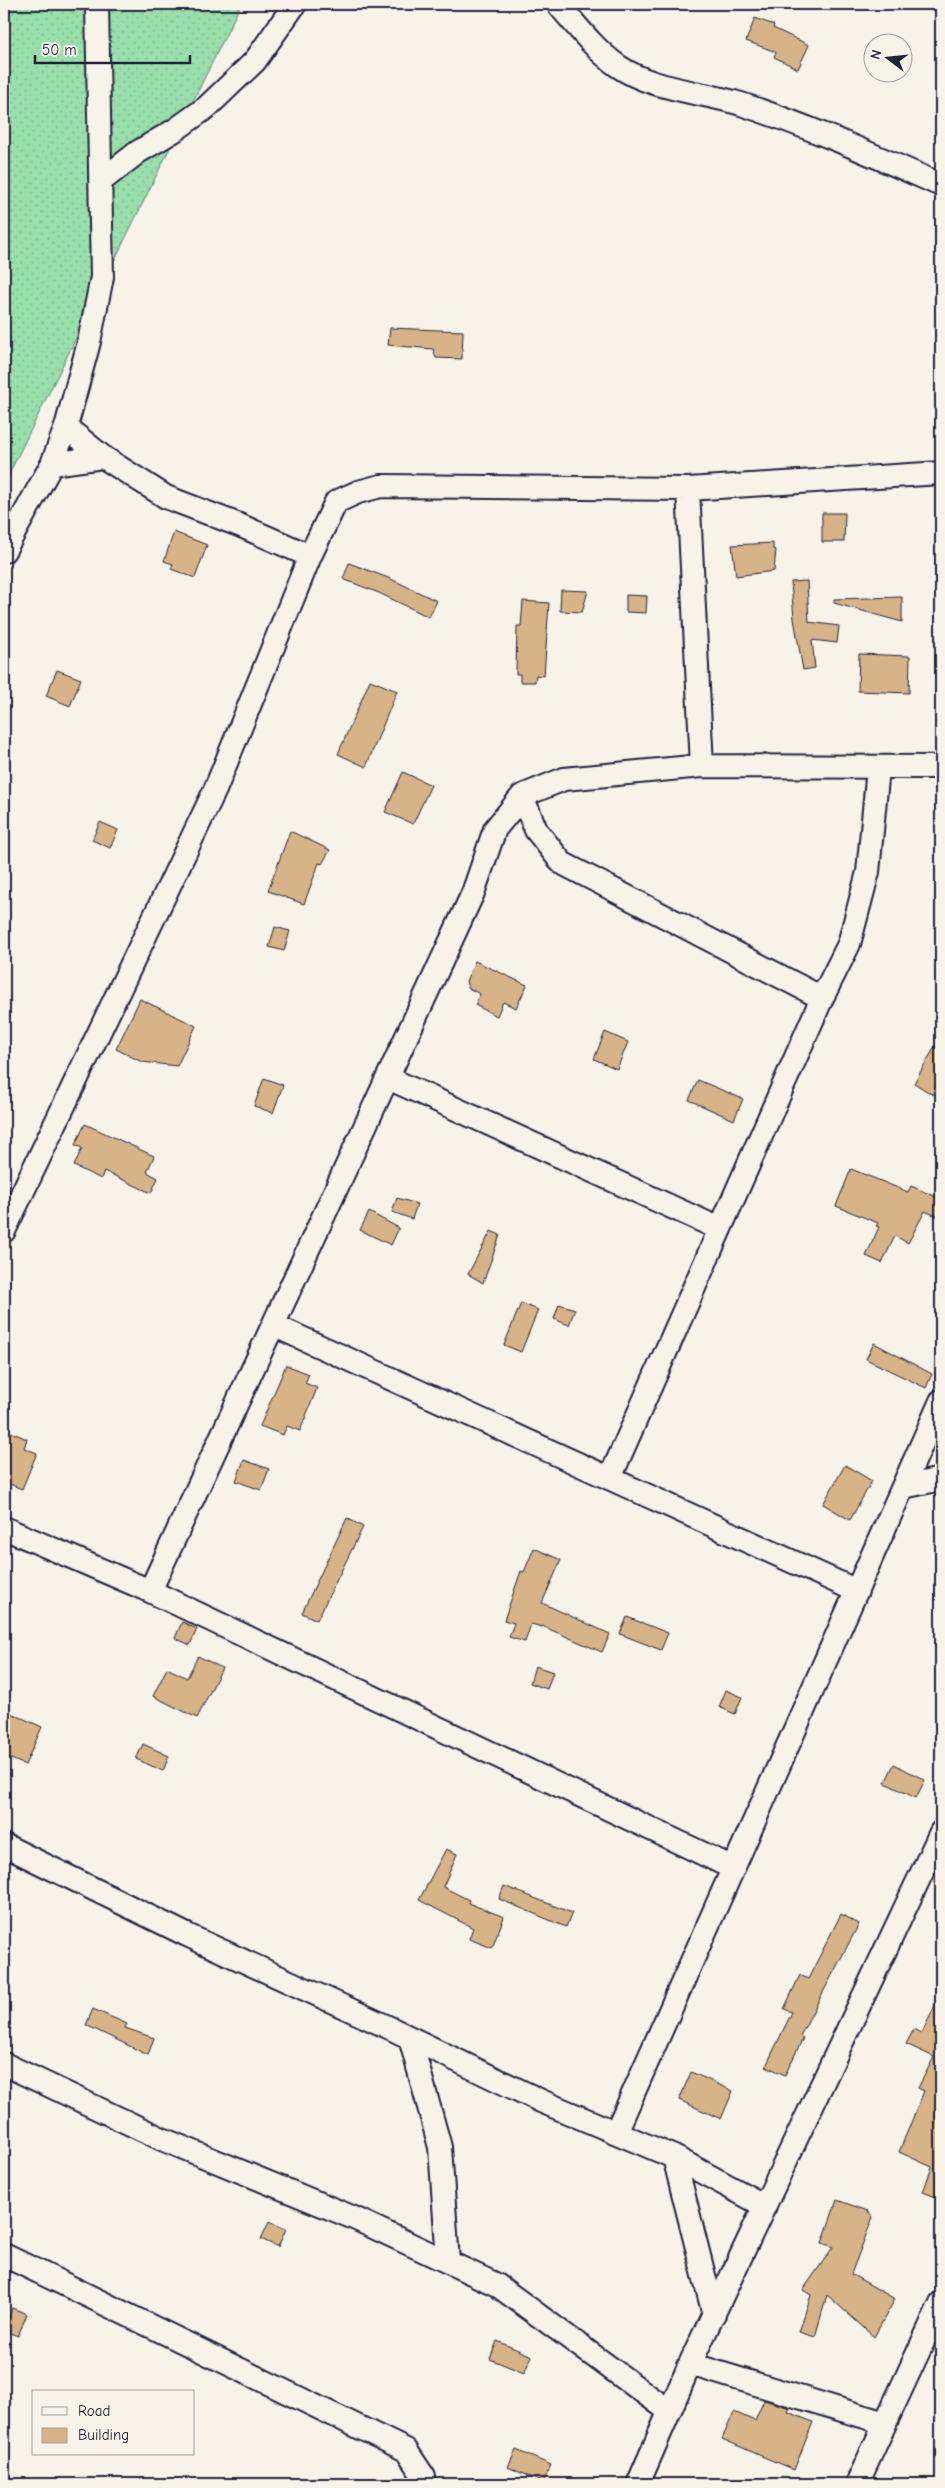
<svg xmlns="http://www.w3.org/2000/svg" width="945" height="2488" viewBox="0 0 945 2488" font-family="'Comic Neue',sans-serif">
	<defs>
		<pattern id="grass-dots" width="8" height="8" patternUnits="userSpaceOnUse" patternTransform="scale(1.25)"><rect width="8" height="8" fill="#98dfac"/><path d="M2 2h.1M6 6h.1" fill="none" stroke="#83bf95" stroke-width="1.8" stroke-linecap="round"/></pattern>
	</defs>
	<rect width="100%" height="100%" fill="#f7f3e8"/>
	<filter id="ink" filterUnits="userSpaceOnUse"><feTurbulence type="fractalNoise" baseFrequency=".02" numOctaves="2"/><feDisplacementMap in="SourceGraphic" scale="10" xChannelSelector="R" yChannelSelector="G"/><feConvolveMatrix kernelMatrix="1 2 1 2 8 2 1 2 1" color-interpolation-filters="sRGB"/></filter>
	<g filter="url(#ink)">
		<path fill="url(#grass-dots)" stroke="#5d8074" d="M4 4H241L4 484Z"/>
		<path fill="#d6b488" stroke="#22223b" d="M755 18 774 25 773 28 809 45 798 69 774 57 776 52 746 41Z
			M390 328 463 331 462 359 436 358 433 349 388 345Z
			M822 513H845L844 542H822Z
			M174 532 207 545 195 578 171 569 173 564 164 561Z
			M773 543V549L776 550 774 571 736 576 732 545Z
			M349 563 391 579 437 601 429 617 379 593 343 579Z
			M807 581 809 622 839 626 837 643 812 640 815 668 803 670 794 619 791 582Z
			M561 590 588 591 582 612 560 611Z
			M626 595 647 596 646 613 626 612Z
			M902 597V622L834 603V599Z
			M523 601 549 603 544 676 536 675 535 682H520V674H516L517 626H521Z
			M859 654 910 656 909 693 858 691Z
			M57 670 81 679 70 706 46 696Z
			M370 680 397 691 366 767 338 754Z
			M403 772 431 785 413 824 385 812Z
			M100 822 118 830 110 848 92 840Z
			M290 831 330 850 322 864 319 863 304 904 268 891Z
			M275 927 290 931 284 951 269 947Z
			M475 961 527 985 516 1008 503 1002 497 1016 475 1005 480 994 468 988 466 981Z
			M140 999 196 1026 177 1066 142 1062 116 1049Z
			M605 1032 628 1042 617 1069 594 1059Z
			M941 1036V1067L933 1095 914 1083Z
			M264 1078 283 1085 273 1113 254 1106Z
			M698 1080 743 1099 734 1120 689 1100Z
			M85 1124 154 1156 147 1172 158 1178 151 1193 104 1171 101 1179 74 1166 82 1148 75 1145Z
			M851 1169 908 1192 911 1186 941 1199V1218L925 1211 908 1243 895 1236 882 1263 866 1256 879 1227 876 1226 878 1223 836 1206Z
			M397 1198 417 1204 412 1219 392 1212Z
			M369 1212 399 1228 391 1245 360 1230Z
			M491 1231 500 1235 483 1283 468 1274Z
			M521 1303 538 1310 521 1352 504 1345Z
			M559 1304 575 1309 569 1325 554 1319Z
			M874 1343 932 1374 926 1388 866 1359Z
			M286 1365 309 1374 305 1383 317 1388 300 1431 287 1426 283 1435 260 1426Z
			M4 1429 27 1439 24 1448 37 1453 22 1489 4 1482Z
			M244 1460 269 1469 261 1490 236 1481Z
			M845 1465 872 1481 850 1520 823 1504Z
			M347 1518 363 1527 317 1620 302 1613Z
			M534 1548 561 1560 542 1603 610 1634 602 1652 542 1626V1627L531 1624 525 1642 509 1637 514 1623 504 1620 521 1571 524 1572Z
			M627 1617 668 1633 661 1650 620 1634Z
			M182 1622 197 1629 190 1645 175 1638Z
			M198 1656 222 1668 197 1718 153 1696 167 1668 187 1678Z
			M535 1666 553 1672 547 1689 530 1683Z
			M726 1690 742 1697 735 1714 719 1707Z
			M11 1713 42 1727 25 1765 4 1756V1729Z
			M143 1744 169 1756 163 1771 136 1759Z
			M894 1764 925 1780 916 1798 885 1783Z
			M446 1849 457 1854 443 1887 469 1900 468 1903 504 1917 492 1948 469 1939 473 1928 419 1900Z
			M504 1886 572 1913 566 1927 499 1899Z
			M841 1914 859 1924 800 2036 803 2038 785 2075 766 2066 792 2012 784 2009 800 1975 808 1979Z
			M941 1993V2199L923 2192 932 2167 899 2152 924 2091 918 2088 934 2057 906 2044 914 2029 922 2033Z
			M93 2009 127 2024 125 2028 154 2038 148 2055 86 2025Z
			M691 2072 733 2091 721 2119 679 2100Z
			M837 2200 868 2211 873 2217 851 2274 895 2299 874 2337 827 2295 815 2337 799 2332 811 2295 803 2290 833 2247 822 2243Z
			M269 2222 286 2229 278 2247 261 2239Z
			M12 2308 27 2314 18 2336 4 2331Z
			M497 2341 532 2356 524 2373 490 2359Z
			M764 2400 790 2408 788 2412 813 2422 794 2470 722 2439 734 2412 755 2421Z
			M516 2450 551 2465 543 2483 508 2467Z"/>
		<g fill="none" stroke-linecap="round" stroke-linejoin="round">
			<defs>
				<path id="minor" d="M558 4C576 25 595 50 618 66 652 90 705 92 744 105 811 127 877 157 941 185
					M101 181 138 152 175 130 207 107 255 61 295 4
					M66 427 103 457 166 497 239 525 310 556
					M52 464 103 457
					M688 489 702 766
					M4 551 52 464 66 427 89 342 102 277 97 4
					M522 796 536 830 562 863 822 998
					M388 1078 720 1229
					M4 1231 215 790 310 556 336 502 358 492 381 486 688 489 941 473
					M273 1325 857 1591
					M610 1478 822 998 849 944 868 872 878 768
					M903 1487 941 1479
					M4 1528 150 1591 733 1868
					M150 1591 473 893 495 829 522 796 564 779 702 766 941 767
					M4 1845 187 1935 390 2028 541 2101 674 2157 765 2206
					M410 2038 440 2147 448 2262
					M4 2064 162 2139 354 2218 497 2285 669 2411
					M616 2132 941 1401
					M674 2157 714 2315
					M4 2255 406 2450 424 2477V2484
					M690 2364 885 2423
					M638 2484 690 2364 941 1832
					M857 2484 941 2303"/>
			</defs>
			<use href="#minor" stroke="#22223b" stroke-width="26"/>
			<use href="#minor" stroke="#f7f3e8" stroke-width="22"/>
		</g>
	</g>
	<rect width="945" height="2488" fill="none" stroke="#f7f3e8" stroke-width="20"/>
	<rect x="10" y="10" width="925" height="2468" fill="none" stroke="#22223b" stroke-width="2" filter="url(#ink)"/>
	<rect x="32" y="2390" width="162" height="65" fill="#f7f3e8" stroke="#a29fa3"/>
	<rect x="42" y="2407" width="25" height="8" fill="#f7f3e8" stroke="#a29fa3"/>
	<text x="78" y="2416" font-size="15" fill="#22223b">Road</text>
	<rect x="42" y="2428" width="25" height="15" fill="#d6b488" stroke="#a29fa3"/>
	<text x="78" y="2440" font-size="15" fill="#22223b">Building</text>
	<g transform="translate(888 58) rotate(286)"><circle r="24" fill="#f7f3e8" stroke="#a29fa3"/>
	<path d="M0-4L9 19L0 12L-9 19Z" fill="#22223b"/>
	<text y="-8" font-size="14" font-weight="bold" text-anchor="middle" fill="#22223b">N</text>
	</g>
	<path d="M35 55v8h155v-8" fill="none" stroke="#22223b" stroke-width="2.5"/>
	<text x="42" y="55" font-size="15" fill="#22223b" stroke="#f7f3e8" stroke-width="4" paint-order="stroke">50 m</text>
</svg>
